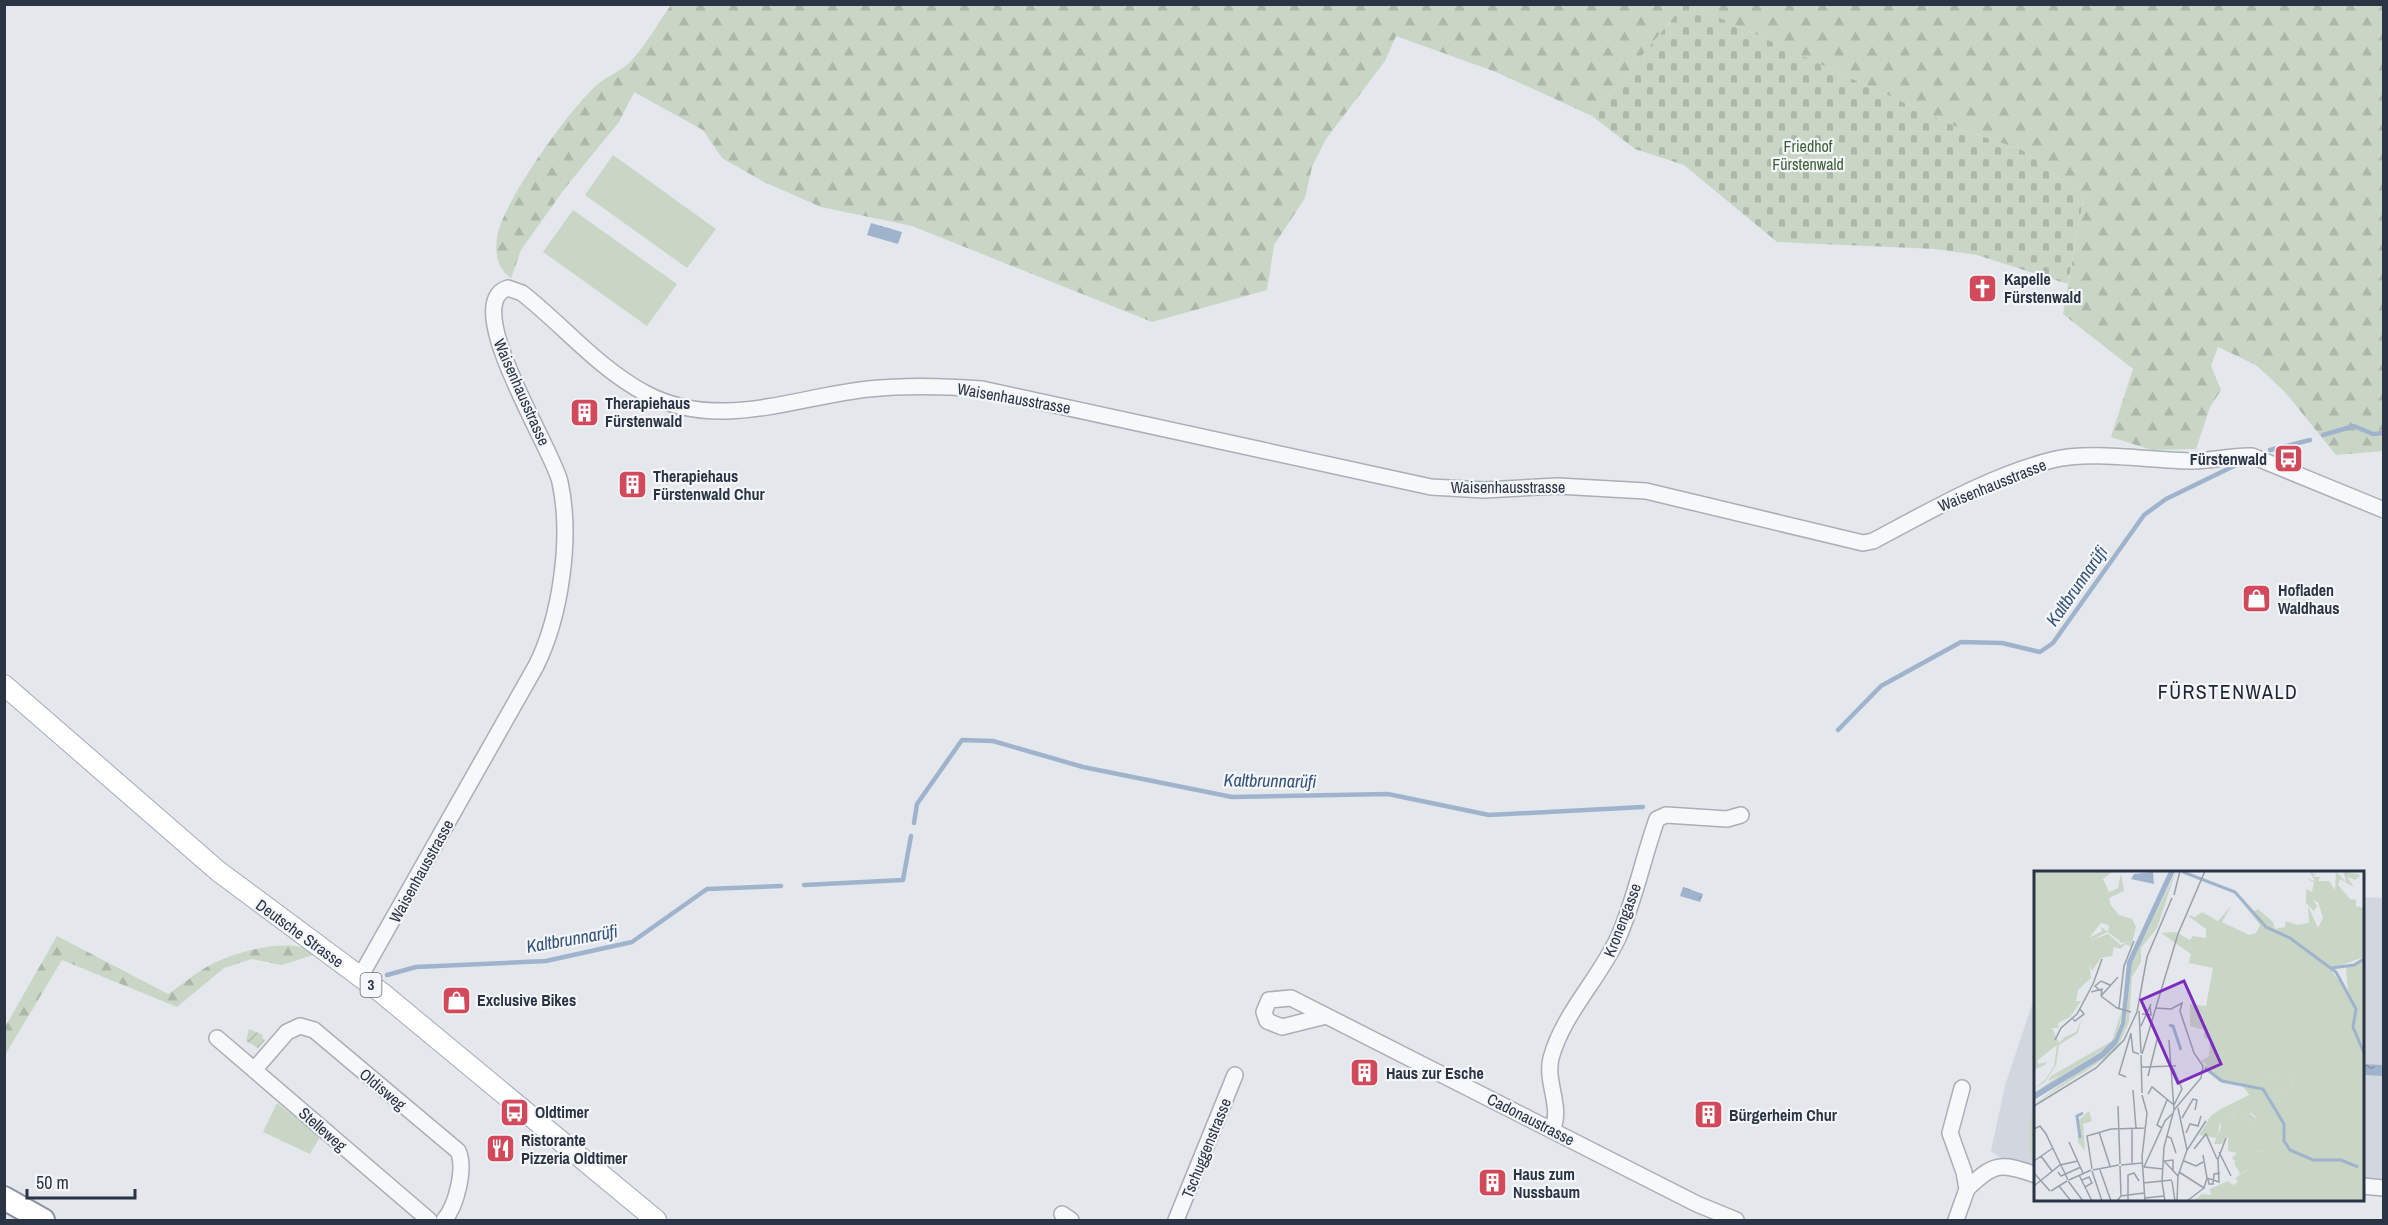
<svg xmlns="http://www.w3.org/2000/svg" width="2388" height="1225" viewBox="0 0 2388 1225" font-family="'Archivo Narrow',sans-serif">
	<defs>
		<pattern id="forest-firs" width="22" height="20" patternUnits="userSpaceOnUse" patternTransform="scale(1.5)"><rect width="22" height="20" fill="#c9d6c5"/><path d="M5 1l3.5 6h-7zM16 11l3.5 6h-7z" fill="#adb8ab"/></pattern>
		<pattern id="cemetery-stones" width="16" height="16" patternUnits="userSpaceOnUse" patternTransform="scale(1.5)"><rect width="16" height="16" fill="#c9d6c5"/><path d="M2 7V4a2 2 0 0 1 4 0v3zM10 15v-3a2 2 0 0 1 4 0v3z" fill="#adb8ab"/></pattern>
		<pattern id="garden-furrows" width="10" height="10" patternUnits="userSpaceOnUse" patternTransform="scale(1.5)"><rect width="10" height="10" fill="#c9d6c5"/><path d="M-1 1l2-2M0 10L10 0M9 11l2-2" fill="none" stroke="#adb8ab"/></pattern>
		<pattern id="water-ripples" width="26" height="14" patternUnits="userSpaceOnUse" patternTransform="scale(1.5)"><rect width="26" height="14" fill="#9fb4cc"/><path d="M2 4q2-2 4 0t4 0M15 11q2-2 4 0t4 0" fill="none" stroke="#8293a7"/></pattern>
	</defs>
	<rect width="100%" height="100%" fill="#e4e7ec"/>
	<path fill="#d2d6de" d="M2362 897 2383 898V1183L2363 1182Z
		M2035 996V1170L2002 1159 1991 1151 2005 1086Z"/>
	<path fill="url(#forest-firs)" d="M671 5H1684L1592 116 1496 72 1396 36 1385 61 1326 139 1312 167 1305 198 1274 245 1267 290 1152 322 912 226 821 207 764 182 722 158 703 130 634 92 619 122 565 188 521 250 511 278C497 268 495 255 497 238 501 204 570 108 597 85 607 76 622 71 631 61 646 45 658 23 671 5Z
		M1692 5H2383V451L2336 455 2285 392 2256 365 2218 347 2211 366 2221 390 2210 407 2196 449 2152 450 2111 437 2133 369 2063 314 2084 195 2022 150 1961 129Z
		M57 936 168 994C182 985 195 973 210 965 235 952 293 935 316 954L282 965 252 959 224 968 177 1007 62 960 5 1055V1027Z
		M2035 1104V1166C2026 1148 2028 1122 2035 1104Z"/>
	<path fill="url(#cemetery-stones)" d="M1684 5H1692L1961 129 2022 150 2084 195 2068 284 1977 255 1935 249 1777 242 1684 165 1635 149 1592 116Z"/>
	<path fill="#c9d6c5" d="M613 155 716 229 687 268 585 195Z
		M573 210 677 284 647 326 543 252Z
		M277 1103 320 1137 310 1154 263 1132Z"/>
	<path fill="url(#garden-furrows)" d="M249 1029 263 1035 262 1038 265 1040 258 1048 246 1041Z"/>
	<path fill="url(#water-ripples)" d="M871 223 902 232 898 244 867 235Z
		M1683 887 1703 894 1700 902 1680 896Z
		M2362 1064 2383 1065V1076L2363 1075Z"/>
	<g fill="none" stroke-linecap="round" stroke-linejoin="round">
		<path stroke="#9fb4cc" stroke-width="4.5" d="M2323 435 2354 426 2373 434 2384 433
			M2270 450 2310 440
			M1838 730 1881 686 1961 642 2002 643 2040 652 2053 643 2144 515 2166 499 2236 465
			M914 823 917 804 962 740 993 741 1083 767 1232 797 1388 794 1489 815 1643 807
			M804 885 903 880 911 836
			M387 975 416 967 546 961 632 942 707 889 781 886"/>
		<defs>
			<path id="minor" d="M360 977 536 666C561 616 572 537 560 482 554 451 458 303 508 288L522 293C564 326 598 368 645 393 718 432 794 397 868 389 907 385 943 386 982 389L1431 487 1484 490 1558 486 1646 491 1863 543 1873 541C1930 511 1989 476 2052 460 2092 450 2151 461 2193 461 2213 461 2232 455 2252 456L2384 510
				M1326 1016 1282 1027 1267 1021 1264 1012 1269 1000 1291 998 1697 1204 1736 1220
				M217 1038 429 1220
				M254 1070 287 1032 300 1026 314 1030 458 1151C466 1168 456 1207 444 1220
				M1552 1130C1563 1107 1545 1083 1551 1058 1563 1014 1599 979 1618 938 1635 900 1643 858 1657 819L1666 815 1727 819 1741 815
				M2362 1186 2384 1188
				M1967 1189C1993 1163 2001 1162 2036 1175
				M1062 1214 1071 1220
				M1176 1220 1235 1075
				M1956 1220 1967 1189 1964 1172 1950 1133 1962 1088"/>
			<path id="major" d="M4 685 218 871 382 993 656 1220"/>
			<path id="highway" d="M4 1198 43 1220"/>
		</defs>
		<use href="#minor" stroke="#a9aeb7" stroke-width="18"/>
		<use href="#major" stroke="#a3abb8" stroke-width="22"/>
		<use href="#highway" stroke="#8b94a3" stroke-width="26"/>
		<use href="#minor" stroke="#f7f8fa" stroke-width="15"/>
		<use href="#major" stroke="#fff" stroke-width="20"/>
		<use href="#highway" stroke="#fff" stroke-width="22"/>
	</g>
	<defs>
		<symbol id="church-square" viewBox="-11 -11 22 22"><rect x="-9" y="-9" width="18" height="18" rx="4" fill="#d1495b" stroke="#f4f6f9"/><path d="M-1.2-6h2.4v3.5h3.3v2.4h-3.3V6h-2.4V-.1h-3.3v-2.4h3.3Z" fill="#fff"/></symbol>
		<symbol id="building-square" viewBox="-11 -11 22 22"><rect x="-9" y="-9" width="18" height="18" rx="4" fill="#d1495b" stroke="#f4f6f9"/><path d="M-4-6H4V6H1V3H-1V6H-4ZM-2.5-4.3h1.7v1.8h-1.7ZM.8-4.3h1.7v1.8H.8ZM-2.5-1h1.7V.8h-1.7ZM.8-1h1.7V.8H.8Z" fill="#fff"/></symbol>
		<symbol id="bus-square" viewBox="-11 -11 22 22"><rect x="-9" y="-9" width="18" height="18" rx="4" fill="#d1495b" stroke="#f4f6f9"/><path d="M-5-6H5V4H4V6H2V4H-2V6H-4V4H-5ZM-3.5-4V0h7V-4ZM-3.5 1.2v1.5H-2V1.2ZM2 1.2v1.5H3.5V1.2Z" fill="#fff"/></symbol>
		<symbol id="shop-square" viewBox="-11 -11 22 22"><rect x="-9" y="-9" width="18" height="18" rx="4" fill="#d1495b" stroke="#f4f6f9"/><path d="M-5-2.5h2.3a2.7 3.5 0 0 1 5.4 0H5L5.5 6h-11ZM-1.5-2.5h3a1.5 2.3 0 0 0-3 0Z" fill="#fff"/></symbol>
		<symbol id="restaurant-square" viewBox="-11 -11 22 22"><rect x="-9" y="-9" width="18" height="18" rx="4" fill="#d1495b" stroke="#f4f6f9"/><path d="M-5-6h1v4h1v-4h1v4h1v-4h1v5L-1.5 .5V6h-2V.5L-5-1ZM5-6V6H3V1.5H1.5Q1.5-4 5-6Z" fill="#fff"/></symbol>
	</defs>
	<g fill-rule="evenodd">
		<use href="#church-square" x="1966" y="272" width="33" height="33"/>
		<use href="#building-square" x="568" y="396" width="33" height="33"/>
		<use href="#bus-square" x="2272" y="442" width="33" height="33"/>
		<use href="#building-square" x="616" y="468" width="33" height="33"/>
		<use href="#shop-square" x="2240" y="582" width="33" height="33"/>
		<use href="#shop-square" x="440" y="984" width="33" height="33"/>
		<use href="#building-square" x="1348" y="1056" width="33" height="33"/>
		<use href="#bus-square" x="498" y="1096" width="33" height="33"/>
		<use href="#building-square" x="1692" y="1098" width="33" height="33"/>
		<use href="#restaurant-square" x="484" y="1132" width="33" height="33"/>
		<use href="#building-square" x="1476" y="1166" width="33" height="33"/>
	</g>
	<g text-anchor="middle" stroke-width="4.5" stroke-linejoin="round" paint-order="stroke">
		<rect fill="#f4f6f9" stroke="#676e7b" stroke-width="1.5" x="360.5" y="973" width="21" height="24" rx="4.5"/>
		<g font-size="15" font-weight="bold" fill="#2b3445">
			<text x="371" y="990">3</text>
		</g>
		<g font-size="16" fill="#3f6138" stroke="#f4f6f9">
			<text x="1808" y="152">Friedhof<tspan x="1808" dy="18">Fürstenwald</tspan></text>
		</g>
		<g font-size="16" font-weight="bold" fill="#2b3445" stroke="#f4f6f9" text-anchor="start">
			<text x="2004" y="285">Kapelle<tspan x="2004" dy="18">Fürstenwald</tspan></text>
			<text x="605" y="409">Therapiehaus<tspan x="605" dy="18">Fürstenwald</tspan></text>
			<text x="2267" y="465" text-anchor="end">Fürstenwald</text>
			<text x="653" y="482">Therapiehaus<tspan x="653" dy="18">Fürstenwald Chur</tspan></text>
			<text x="2278" y="596">Hofladen<tspan x="2278" dy="18">Waldhaus</tspan></text>
			<text x="477" y="1006">Exclusive Bikes</text>
			<text x="1386" y="1079">Haus zur Esche</text>
			<text x="535" y="1118">Oldtimer</text>
			<text x="1729" y="1121">Bürgerheim Chur</text>
			<text x="521" y="1146">Ristorante<tspan x="521" dy="18">Pizzeria Oldtimer</tspan></text>
			<text x="1513" y="1180">Haus zum<tspan x="1513" dy="18">Nussbaum</tspan></text>
		</g>
		<g font-size="16" fill="#2b3445" stroke="#f4f6f9">
			<text transform="translate(522 392) rotate(66)" y="6">Waisenhausstrasse</text>
			<text transform="translate(1014 398) rotate(10)" y="6">Waisenhausstrasse</text>
			<text transform="translate(1992 485) rotate(-22)" y="6">Waisenhausstrasse</text>
			<text x="1508" y="493">Waisenhausstrasse</text>
			<text transform="translate(421 871) rotate(-61)" y="6">Waisenhausstrasse</text>
			<text transform="translate(1622 920) rotate(-69)" y="6">Kronengasse</text>
			<text transform="translate(300 933) rotate(36)" y="6">Deutsche Strasse</text>
			<text transform="translate(383 1089) rotate(40)" y="6">Oldisweg</text>
			<text transform="translate(1531 1119) rotate(27)" y="6">Cadonaustrasse</text>
			<text transform="translate(323 1129) rotate(41)" y="6">Stelleweg</text>
			<text transform="translate(1206 1148) rotate(-68)" y="6">Tschuggenstrasse</text>
		</g>
		<g font-size="18" font-style="italic" fill="#34527a" stroke="#f4f6f9">
			<text transform="translate(2077 586) rotate(-55)" y="6">Kaltbrunnarüfi</text>
			<text transform="translate(1270 781) rotate(1)" y="6">Kaltbrunnarüfi</text>
			<text transform="translate(572 939) rotate(-10)" y="6">Kaltbrunnarüfi</text>
		</g>
		<g font-size="20" letter-spacing="1.5" fill="#1d2536" stroke="#f4f6f9">
			<text x="2228" y="699">FÜRSTENWALD</text>
		</g>
	</g>
	<g transform="translate(2034 871)">
		<rect width="330" height="330" fill="#e4e7ec"/>
		<path d="M88 139 86 152 83 163 78 170 72 177 0 222 26 204 14 210 17 205 78 170ZM255 199 261 205 258 215 242 227 239 218 233 216 230 210ZM217 223 223 234 216 243 222 247 220 254 204 237 198 241 201 250 185 239ZM55 240 58 250 49 253 51 280 44 271 45 249ZM176 247 186 251 183 267 165 264ZM222 279 229 282 218 296 206 303 200 292Z" fill="#c9d6c5"/>
		<path d="M0 0H79L69 8 75 21 84 17 87 2 90 20 75 27 76 33 85 44 98 48 102 56 97 76 92 73 86 78 80 76 78 85 67 87 58 100 55 93 57 107 44 119 42 130H47L36 146 24 152 25 157H18L25 172 31 166 42 161 47 149 44 162 25 174 22 194 11 211 0 218 11 209 20 195 23 174 4 189V193L13 191 11 194 0 199ZM67 52 75 54 74 61 88 72 95 70 87 74 74 63 55 70 74 61 67 56 68 60 55 67ZM142 0 123 57 107 77V91L98 106 95 151 83 178 58 196 0 233 83 173 91 153 98 92ZM279 0V5L282 0 280 6H286L284 10H295L301 19 302 0 312 11 309 0 327 4 321 9 313 6 320 16 306 8 304 14 316 28 322 29V24V35L330 37V86L296 98 314 121 312 97 330 89V180L320 155 323 138 315 122 322 139 319 157 330 185V330H159L168 323 177 324 176 318 194 310 199 314 204 311 201 307 218 296 228 281 222 279 204 293 198 287 203 282 194 280V266L188 273H180L187 256 186 251 173 249 178 244 185 239 201 250 198 241 204 237 220 254 222 246 215 240 223 234 207 213 186 211 170 198 172 193 167 190 175 185 176 169 170 167V159L156 155V133L148 132 172 135 179 97 155 92 153 98 157 83 127 62 142 61 156 69 159 65 172 67V58L153 44 161 46 168 41 184 50 197 35 188 51 215 64 222 62 226 54 194 14 219 41 224 38 239 51 241 58 251 56 252 50 263 54 275 52 274 35 284 57 289 47 284 31 279 29 283 35 280 40 272 32V18L278 21 280 11 271 7 282 10 276 2ZM255 199 261 206 258 215 242 227 239 217 257 205 237 217 230 210Z" fill="#c9d6c5" fill-rule="evenodd"/>
		<path d="M135 0H141L98 92 91 153 83 173 70 186 0 229V222L67 181 81 167 87 152 93 91ZM119 1 120 13 97 8 100 3Z" fill="#9fb4cc"/>
		<path fill="none" stroke="#9fb4cc" stroke-width="3" d="M149 1 201 21 232 56 256 67 302 101 322 138 319 156 330 182M297 97 320 94 330 88M135 154 139 155 147 179M171 197 188 210 229 218 250 253V270L256 279 279 289H307L324 296M46 267 43 245 49 242"/>
		<path fill="none" stroke="#9a9fa9" stroke-width="1.5" d="M140 24 146 0M59 113 68 88M66 120 61 115 67 110 76 114M57 121 68 118 67 125M67 125 83 137 97 141M67 125 84 106M85 137 90 95 100 70M121 137 137 138 148 132 146 140 160 182 169 195 167 207 140 239M105 140 107 182M108 143 117 144 116 135M39 148 41 150 50 143 46 138M107 155 117 133M97 163 99 181 105 183M21 169 27 157 43 143 59 113M108 183 144 63 171 0M107 184 108 222M108 196 142 195M139 197 148 218 140 234M114 205 124 165M92 206 85 203 97 162M99 219 102 257M114 223 118 216 140 234M108 224 113 242 108 286 111 330M0 235 62 197 90 169 103 141 113 86 138 27M84 235 86 293M144 237 153 279M148 247 159 228 163 229 161 239M98 257V292M128 257 123 254 133 229M0 258 6 255 12 263 34 309M65 261 76 295M152 262 156 253 164 255 167 245M132 265 137 267 142 282M35 271 49 302M160 278 172 263 183 288M185 281 197 305M169 284 173 307M7 285 18 300M0 290 19 277M130 290 144 305M130 290 139 289V299M150 290 162 295 169 291M87 294 108 292M86 295 87 325M110 296 131 250 138 243M110 296 129 298M58 298 53 265 77 258 112 257M59 299 85 294M66 299 77 330M58 300 68 330M24 301 27 305 47 296M145 301 170 317 173 307 185 311 184 288 192 267M0 302 16 320M45 304 58 330M174 308 175 313H179L180 303 186 302M35 309 57 299M48 309 55 306 58 312 51 316M34 310 49 330M138 310 141 330M109 312 138 309M0 315 26 294 44 290M25 315 37 330M17 320 33 310M111 327 130 325M83 330 87 325 110 322M94 330V304L100 302 105 310M131 330 128 311 130 276 140 239 135 169M143 330 144 305 153 279 172 250M153 330 170 317"/>
		<path fill="#7b2cbf" fill-opacity="0.15" stroke="#7b2cbf" stroke-width="3" d="M150 110 187 193 144 212 107 129Z"/>
		<rect width="330" height="330" fill="none" stroke="#2b3445" stroke-width="3"/>
	</g>
	<rect width="2388" height="1225" fill="none" stroke="#2b3445" stroke-width="12"/>
	<path d="M27 1189v9h108v-9" fill="none" stroke="#2b3445" stroke-width="3"/>
	<text x="36" y="1189" font-size="18" fill="#2b3445" stroke="#f4f6f9" stroke-width="4.5" paint-order="stroke">50 m</text>
</svg>
